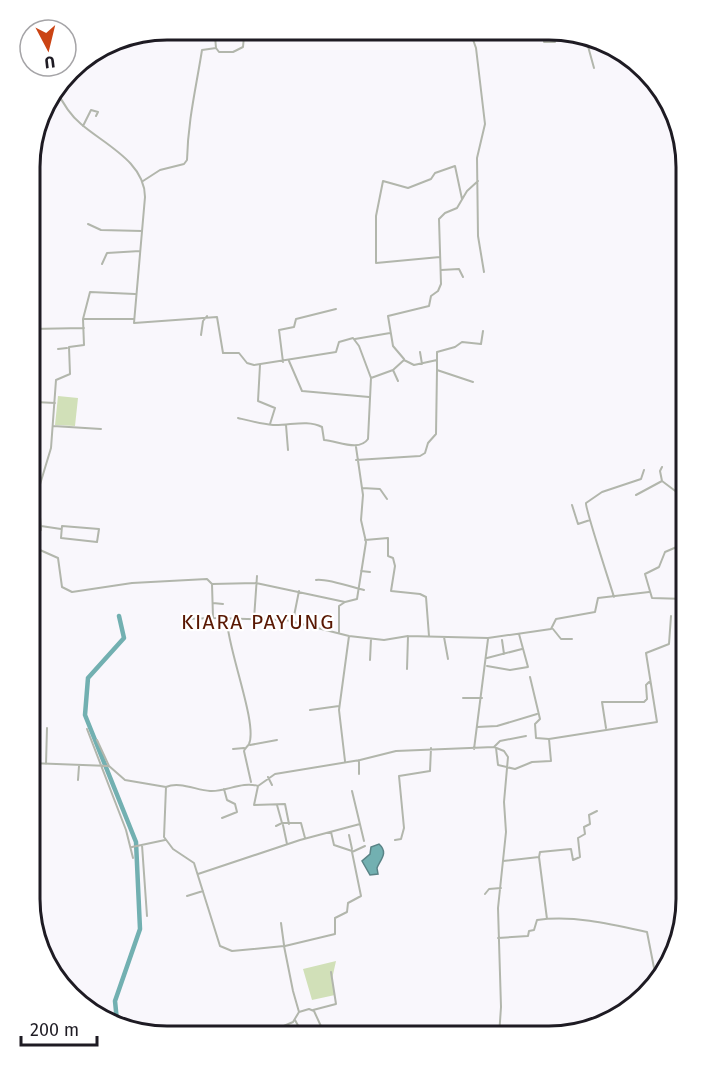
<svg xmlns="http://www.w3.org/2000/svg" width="716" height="1066" viewBox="0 0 716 1066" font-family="'Fira Sans',sans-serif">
	<rect width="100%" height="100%" fill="#f9f7fc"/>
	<path fill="#d1e0b8" d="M58 396 78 398 75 426 55 425Z
		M336 961 332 979 335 995 312 1000 303 969Z"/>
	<path fill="#72b0b1" stroke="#598386" stroke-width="1.5" d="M379 844C389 853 380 860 377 868L378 874 370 875 362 861 370 854 371 847Z"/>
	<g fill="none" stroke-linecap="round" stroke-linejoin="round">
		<path stroke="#72b0b1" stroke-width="4.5" d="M117 1021 115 1001 140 929 136 842 85 715 88 678 124 638 119 616"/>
		<path stroke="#b2b6ac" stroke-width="2" d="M541 33 545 35 544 42H555
			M471 34 476 48 485 124 477 158 478 236 484 272
			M536 34 537 33
			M569 39 571 33
			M586 39 594 68
			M604 46H605
			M216 48 219 52H233L243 47 244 36
			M56 89C62 102 70 115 81 124 104 144 145 162 145 197L134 323 217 317 223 353H239L247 363 254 365 336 352 339 342 353 338 359 346 371 378
			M83 126 91 110 98 112 96 116
			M143 181 160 170 184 164 187 160C188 120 196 88 202 50L216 48 215 36
			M88 224 101 230 142 231
			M440 257 376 263V216L383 181 408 188 431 179 435 173 455 166 462 199
			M102 264 107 253 140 251
			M441 270 459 269 463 277
			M83 319 90 292 135 294
			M31 329 84 328
			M201 335 203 321 207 316
			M355 339 390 333
			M58 349 67 348
			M420 352 422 364
			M404 359 393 346 388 316 429 306 431 296 438 291 441 284 439 219 445 213 457 208 467 191 478 181
			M289 361 302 391 369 397
			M283 362 279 330 294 327 296 319 336 309
			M260 365 258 401 275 408 270 424
			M393 370 398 381
			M473 382 437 370V352L455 347 462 342 481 344 483 331
			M35 402 55 403
			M238 418C250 421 261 424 273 425 289 426 307 419 322 427L324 440C338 441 359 452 368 439L371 378 393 370 404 360 414 365 437 360
			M286 425 288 450
			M53 426 101 429
			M356 460 420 456 425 453 428 443 436 434 437 370
			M662 467 660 471 662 481 686 499
			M31 479 41 480
			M362 488 380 489 387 499
			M636 495 662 481
			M572 505 578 524 590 520
			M41 526 61 529
			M62 526 99 529 97 542 61 538Z
			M31 530H41L38 491 51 448 56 380 70 374 69 347 84 345 83 319H133
			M365 540 388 538V556L393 558 395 566 391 591 420 594 426 597 429 636
			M31 546 58 558 62 587 72 592 132 583 207 579 212 584 256 583 345 602 357 599 366 542 361 520 363 495 356 447
			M33 547 40 531
			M361 571 370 572
			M316 580C325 578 352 587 364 590
			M212 584 213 618 286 620 349 636 384 640 408 636 488 638 551 629 556 619 595 612 598 598 649 592
			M614 597C610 584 585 508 586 503L602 492 641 479 644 470
			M686 599 652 598 645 574 659 567 665 552 686 543
			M213 603 223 604
			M188 619 212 618
			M254 619 257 576
			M227 620C227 647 258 724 249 744 248 746 245 748 244 751L251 782
			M293 621 299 591
			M553 629 561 639H572
			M339 632V606L345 602
			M444 637 448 659
			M502 640 504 654
			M487 658 522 649
			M370 660 371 639
			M487 666 510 670 528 667 519 634
			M407 669 408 636
			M530 677 540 719 535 724 536 738 549 739 657 722 646 653 669 644 671 616
			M463 698H482
			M310 710 339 706
			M477 727 497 726 537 714
			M606 728 602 702H644L647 699 646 685 649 682 651 684
			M87 729 126 830 133 858
			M97 740 109 766
			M250 745 277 740
			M494 747 500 741 526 736
			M496 748 498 765 515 769 532 762 551 761 549 739
			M233 749 244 748
			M474 749 488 639
			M359 760V774
			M345 761 339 710 349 636
			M30 763 109 766 125 780 166 787 164 837 173 849 194 863 220 946 232 951 284 946 293 991 299 1012 309 1009 314 1011 325 1035
			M46 764 47 728
			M268 777 272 785
			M78 780 79 766
			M258 786 254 805 285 804 289 824
			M166 787C179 781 196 790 210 791 226 792 242 781 258 786L275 774 360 760 396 751 494 747 504 751 508 757 504 802 506 832 498 908 501 1007 499 1036
			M352 791 364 841
			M277 805 282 823
			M222 818 237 812 235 804 227 800 224 789
			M283 825 287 844
			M276 826 282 823H301L305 838
			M331 832 334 845 352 851
			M349 835 352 849
			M395 840 401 839 404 828 399 776 430 771 431 748
			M142 845 147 916
			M132 847 165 840
			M539 857 540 852 571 849 573 860 580 857 578 838 585 834 584 827 590 824 589 815 597 811
			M503 861 539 857 547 919
			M198 874 300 840 360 824
			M485 894 489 889 501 888
			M187 896 203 891
			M281 923 284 945
			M498 938 528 936 529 931 534 930 537 920C574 915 611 924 647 932L657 983
			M285 946 335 934V918L347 912 348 903 361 896 352 852 365 846
			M313 1010 336 1004 331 972
			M295 1020 301 1031 299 1035
			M263 1035 293 1022 299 1012"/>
	</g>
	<g text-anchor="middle" stroke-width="4.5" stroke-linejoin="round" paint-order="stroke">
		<g font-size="21" letter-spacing="1.5" fill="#591803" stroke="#fff">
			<text x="258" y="629">KIARA PAYUNG</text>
		</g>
	</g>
	<path d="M0 0H716V1066H0ZM167 40H549A127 127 0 0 1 676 167V899A127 127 0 0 1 549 1026H167A127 127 0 0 1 40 899V167A127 127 0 0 1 167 40Z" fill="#fff" fill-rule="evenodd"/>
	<path fill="none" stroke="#1e1b23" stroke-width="3" d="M167 40H549A127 127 0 0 1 676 167V899A127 127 0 0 1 549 1026H167A127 127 0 0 1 40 899V167A127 127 0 0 1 167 40Z"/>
	<g transform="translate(48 48) rotate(173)"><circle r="28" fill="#ffffff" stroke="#a5a4a7" stroke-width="1.5"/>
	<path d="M0-4.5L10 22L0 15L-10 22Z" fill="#cb4313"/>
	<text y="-9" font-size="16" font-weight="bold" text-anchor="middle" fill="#1e1b23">U</text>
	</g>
	<path d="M21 1036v9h76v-9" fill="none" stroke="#1e1b23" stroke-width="3"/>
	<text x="30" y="1036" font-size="18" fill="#1e1b23" stroke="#ffffff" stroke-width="4.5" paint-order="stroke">200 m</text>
</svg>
